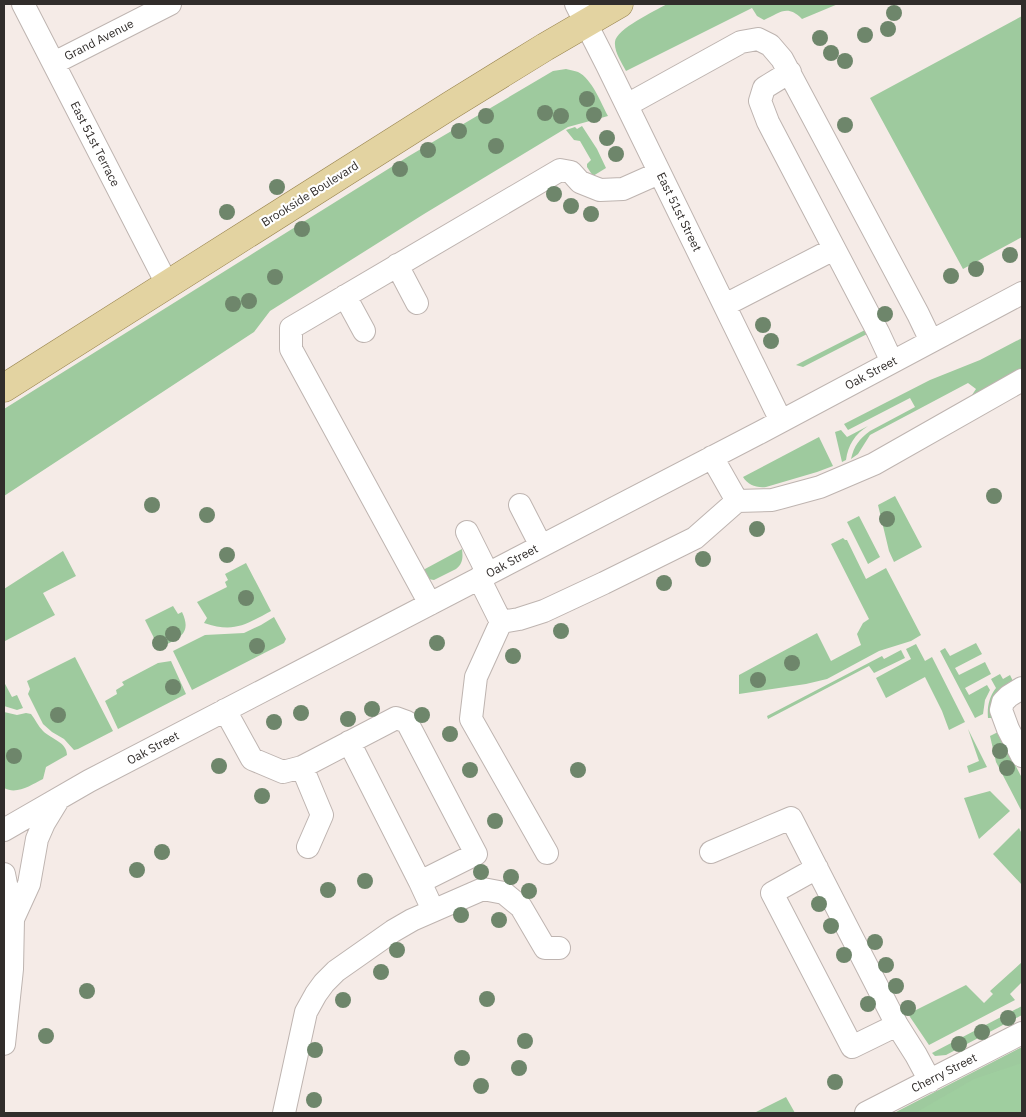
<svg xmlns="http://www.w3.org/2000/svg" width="1026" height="1117" viewBox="0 0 1026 1117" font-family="'IBM Plex Sans',sans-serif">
	<rect width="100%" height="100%" fill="#f5ebe7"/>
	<path fill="#9eca9e" d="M667 4H838L802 19C787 4 780 13 764 20L757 16 752 8 626 71C622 63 614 52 615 42 616 29 655 11 667 4Z
		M1022 16V237L963 269 870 98Z
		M566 69C570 70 575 71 578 72 592 79 601 103 608 116L568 127 424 214 270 311 254 332 4 496V409L409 156 553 71Z
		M582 126 597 149 606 168 593 176 587 167V164L591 160 580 141 574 140 566 130 575 127 577 129Z
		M867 329 869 333 803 367 796 365Z
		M1022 338V371L970 398 976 389 968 383 870 435 858 454 851 459C854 446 859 439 870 431L915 407 910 398 848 430 844 424 930 380 980 360Z
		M868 426C855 434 848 445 846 460L842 462 835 432 841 430 847 437Z
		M819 437 833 466 817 472 766 487C756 488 748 485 743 477Z
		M895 496 922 547 894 562 889 551 878 505Z
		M859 516 880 557 868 564 847 522Z
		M843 538 845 540H847L866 579 886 568 921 635 911 641 879 651 827 679 806 684 739 694V675L817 633 831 661 861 645 857 634 863 623 869 619 831 544Z
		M462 549C463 557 463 564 456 569L434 580 428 579 421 573 425 569Z
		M63 551 76 576 43 593 55 615 5 641 4 638V589Z
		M246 563 271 611C245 625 234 633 204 623L207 618 197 602 227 587 225 582 228 580 225 574Z
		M173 606 178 614 182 612C193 635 177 639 159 648L145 620Z
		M274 617 286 639 284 643 192 690 173 651 205 635 244 633 261 625Z
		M976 643 982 654 955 668 959 675 985 662 991 674 965 688 969 695 987 685 990 690 985 700 983 714 975 718 940 651 945 648 950 656Z
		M916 644 925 661 932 657 965 722 949 730 942 711 925 677 886 698 876 678 911 659 906 649Z
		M901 650 905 658 874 673 869 666 768 719 767 716 882 656 884 659Z
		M75 657 113 731 78 749 74 750 64 739 52 732 43 724 28 694 30 689 27 681Z
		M171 661 186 694 118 729 105 701 117 694 116 690 124 685 122 682 158 663Z
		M1000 674 1003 679 1010 675 1013 681 993 718H988C987 707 989 697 996 688L991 679Z
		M4 682 12 697 17 695 23 708 17 710 4 706Z
		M4 712 17 715 26 713 31 714C35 719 38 726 43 731 51 739 67 742 67 755L46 767 43 779C31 785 17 795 4 788Z
		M968 729 987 767 969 773 967 766 979 761Z
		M998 732 1022 778V812L996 762 990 736Z
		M990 791 1010 811 979 839 964 798Z
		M1019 828 1022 834V885L993 854Z
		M1022 962V982L1010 994 1015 1000 929 1045 908 1014 966 985 984 1003 993 994 990 991Z
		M1022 1006V1015L946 1055 935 1056 932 1053Z
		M1022 1047V1113H894Z
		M786 1097 795 1113H754Z"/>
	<path fill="#9fce9f" d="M1022 1063V1113H915L974 1079Z"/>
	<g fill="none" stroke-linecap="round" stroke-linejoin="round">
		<defs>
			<path id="minor" d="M23 4 167 284
				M576 4 607 65 781 421
				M54 63 170 4
				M790 72 764 88 760 101 768 122 878 332 892 362
				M627 105 741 42 758 39 770 45 782 59 918 314 931 341
				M397 265 417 303
				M345 296 364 331
				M725 305 834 249
				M712 457 737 501 772 500 820 487 874 464 1022 380
				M520 505 541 546
				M467 532 488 574
				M479 578 501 622 519 619 544 611 604 583 695 538 737 501
				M430 604 291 349V328L560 170 571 172 580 182 600 190 623 189 659 173
				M501 622 476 677 471 719 547 853
				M1022 688 1009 696 1003 702 1001 710 1008 729 1022 756
				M225 710 252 759 283 772 302 767 396 718 407 722 476 854 420 882 433 910
				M349 742 420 882
				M302 767 322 815 308 847
				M4 830 89 781 761 432 1022 293
				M711 852 791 818 897 1025 916 1055 930 1081
				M817 868 772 893 852 1047 897 1025
				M4 874 13 919 12 969 4 1044
				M13 919 29 884 37 839 44 823 58 800
				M284 1113 306 1012 316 994 324 983 336 971 393 931 412 920 483 889 504 893 521 907 545 948H559
				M866 1113 1022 1033"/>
			<path id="major" d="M4 388 451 105 545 47 619 4"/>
		</defs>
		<use href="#minor" stroke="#beb4b0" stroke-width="24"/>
		<use href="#major" stroke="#99854f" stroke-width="29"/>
		<use href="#minor" stroke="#fff" stroke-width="22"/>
		<use href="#major" stroke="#e3d3a1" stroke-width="28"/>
	</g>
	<g fill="#6e866b">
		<circle cx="894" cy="13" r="8"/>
		<circle cx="888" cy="29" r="8"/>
		<circle cx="865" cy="35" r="8"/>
		<circle cx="820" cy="38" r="8"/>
		<circle cx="831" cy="53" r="8"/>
		<circle cx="845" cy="61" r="8"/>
		<circle cx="587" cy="99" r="8"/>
		<circle cx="545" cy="113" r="8"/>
		<circle cx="594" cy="115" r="8"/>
		<circle cx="486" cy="116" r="8"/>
		<circle cx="561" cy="116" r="8"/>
		<circle cx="845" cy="125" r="8"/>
		<circle cx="459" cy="131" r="8"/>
		<circle cx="607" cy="138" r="8"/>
		<circle cx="496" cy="146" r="8"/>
		<circle cx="428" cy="150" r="8"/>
		<circle cx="616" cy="154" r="8"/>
		<circle cx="400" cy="169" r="8"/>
		<circle cx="277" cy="187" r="8"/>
		<circle cx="554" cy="194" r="8"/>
		<circle cx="571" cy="206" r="8"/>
		<circle cx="227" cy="212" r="8"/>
		<circle cx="591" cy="214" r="8"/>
		<circle cx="302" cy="229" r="8"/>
		<circle cx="1010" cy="255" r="8"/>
		<circle cx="976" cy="269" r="8"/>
		<circle cx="951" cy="276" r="8"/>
		<circle cx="275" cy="277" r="8"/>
		<circle cx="249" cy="301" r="8"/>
		<circle cx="233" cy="304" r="8"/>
		<circle cx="885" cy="314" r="8"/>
		<circle cx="763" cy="325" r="8"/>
		<circle cx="771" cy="341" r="8"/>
		<circle cx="994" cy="496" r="8"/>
		<circle cx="152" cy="505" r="8"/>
		<circle cx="207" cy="515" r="8"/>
		<circle cx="887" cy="519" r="8"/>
		<circle cx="757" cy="529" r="8"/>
		<circle cx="227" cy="555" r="8"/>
		<circle cx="703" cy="559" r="8"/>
		<circle cx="664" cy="583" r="8"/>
		<circle cx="246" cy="598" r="8"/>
		<circle cx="561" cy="631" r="8"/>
		<circle cx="173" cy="634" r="8"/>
		<circle cx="160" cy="643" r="8"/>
		<circle cx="437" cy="643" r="8"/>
		<circle cx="257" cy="646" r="8"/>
		<circle cx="513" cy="656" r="8"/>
		<circle cx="792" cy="663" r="8"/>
		<circle cx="758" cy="680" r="8"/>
		<circle cx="173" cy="687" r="8"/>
		<circle cx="372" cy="709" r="8"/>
		<circle cx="301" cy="713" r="8"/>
		<circle cx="58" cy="715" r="8"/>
		<circle cx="422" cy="715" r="8"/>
		<circle cx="348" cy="719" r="8"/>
		<circle cx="274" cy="722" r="8"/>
		<circle cx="450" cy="734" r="8"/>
		<circle cx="1000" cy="751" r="8"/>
		<circle cx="14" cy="756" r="8"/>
		<circle cx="219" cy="766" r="8"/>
		<circle cx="1007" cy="768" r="8"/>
		<circle cx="470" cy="770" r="8"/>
		<circle cx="578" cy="770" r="8"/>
		<circle cx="262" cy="796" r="8"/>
		<circle cx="495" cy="821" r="8"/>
		<circle cx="162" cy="852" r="8"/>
		<circle cx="137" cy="870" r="8"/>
		<circle cx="481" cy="872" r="8"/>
		<circle cx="511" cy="877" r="8"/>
		<circle cx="365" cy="881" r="8"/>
		<circle cx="328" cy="890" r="8"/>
		<circle cx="529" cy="891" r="8"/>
		<circle cx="819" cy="904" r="8"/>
		<circle cx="461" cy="915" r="8"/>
		<circle cx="499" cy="920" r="8"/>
		<circle cx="831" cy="926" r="8"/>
		<circle cx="875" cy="942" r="8"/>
		<circle cx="397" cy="950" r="8"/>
		<circle cx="844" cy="955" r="8"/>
		<circle cx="886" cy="965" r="8"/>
		<circle cx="381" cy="972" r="8"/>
		<circle cx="896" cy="986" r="8"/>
		<circle cx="87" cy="991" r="8"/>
		<circle cx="487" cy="999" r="8"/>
		<circle cx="343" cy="1000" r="8"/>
		<circle cx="868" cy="1004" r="8"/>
		<circle cx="908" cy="1008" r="8"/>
		<circle cx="1008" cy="1018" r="8"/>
		<circle cx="982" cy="1032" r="8"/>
		<circle cx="46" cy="1036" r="8"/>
		<circle cx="525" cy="1041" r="8"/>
		<circle cx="959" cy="1044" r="8"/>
		<circle cx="315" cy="1050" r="8"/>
		<circle cx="462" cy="1058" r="8"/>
		<circle cx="519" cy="1068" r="8"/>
		<circle cx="835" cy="1082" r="8"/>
		<circle cx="481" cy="1086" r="8"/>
		<circle cx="314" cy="1100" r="8"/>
	</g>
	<g text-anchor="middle" stroke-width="4.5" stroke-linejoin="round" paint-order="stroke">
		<g font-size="12" fill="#312d2b" stroke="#fff">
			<text transform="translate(99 40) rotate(-27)" y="4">Grand Avenue</text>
			<text transform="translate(95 144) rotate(63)" y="4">East 51st Terrace</text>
			<text transform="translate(310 194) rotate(-32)" y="4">Brookside Boulevard</text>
			<text transform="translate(679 212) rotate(64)" y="4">East 51st Street</text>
			<text transform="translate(871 373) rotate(-28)" y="4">Oak Street</text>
			<text transform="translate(512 561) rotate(-28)" y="4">Oak Street</text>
			<text transform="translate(153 748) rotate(-28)" y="4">Oak Street</text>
			<text transform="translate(944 1073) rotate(-27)" y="4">Cherry Street</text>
		</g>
	</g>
	<rect width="1026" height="1117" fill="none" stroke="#312d2b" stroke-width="10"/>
</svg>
